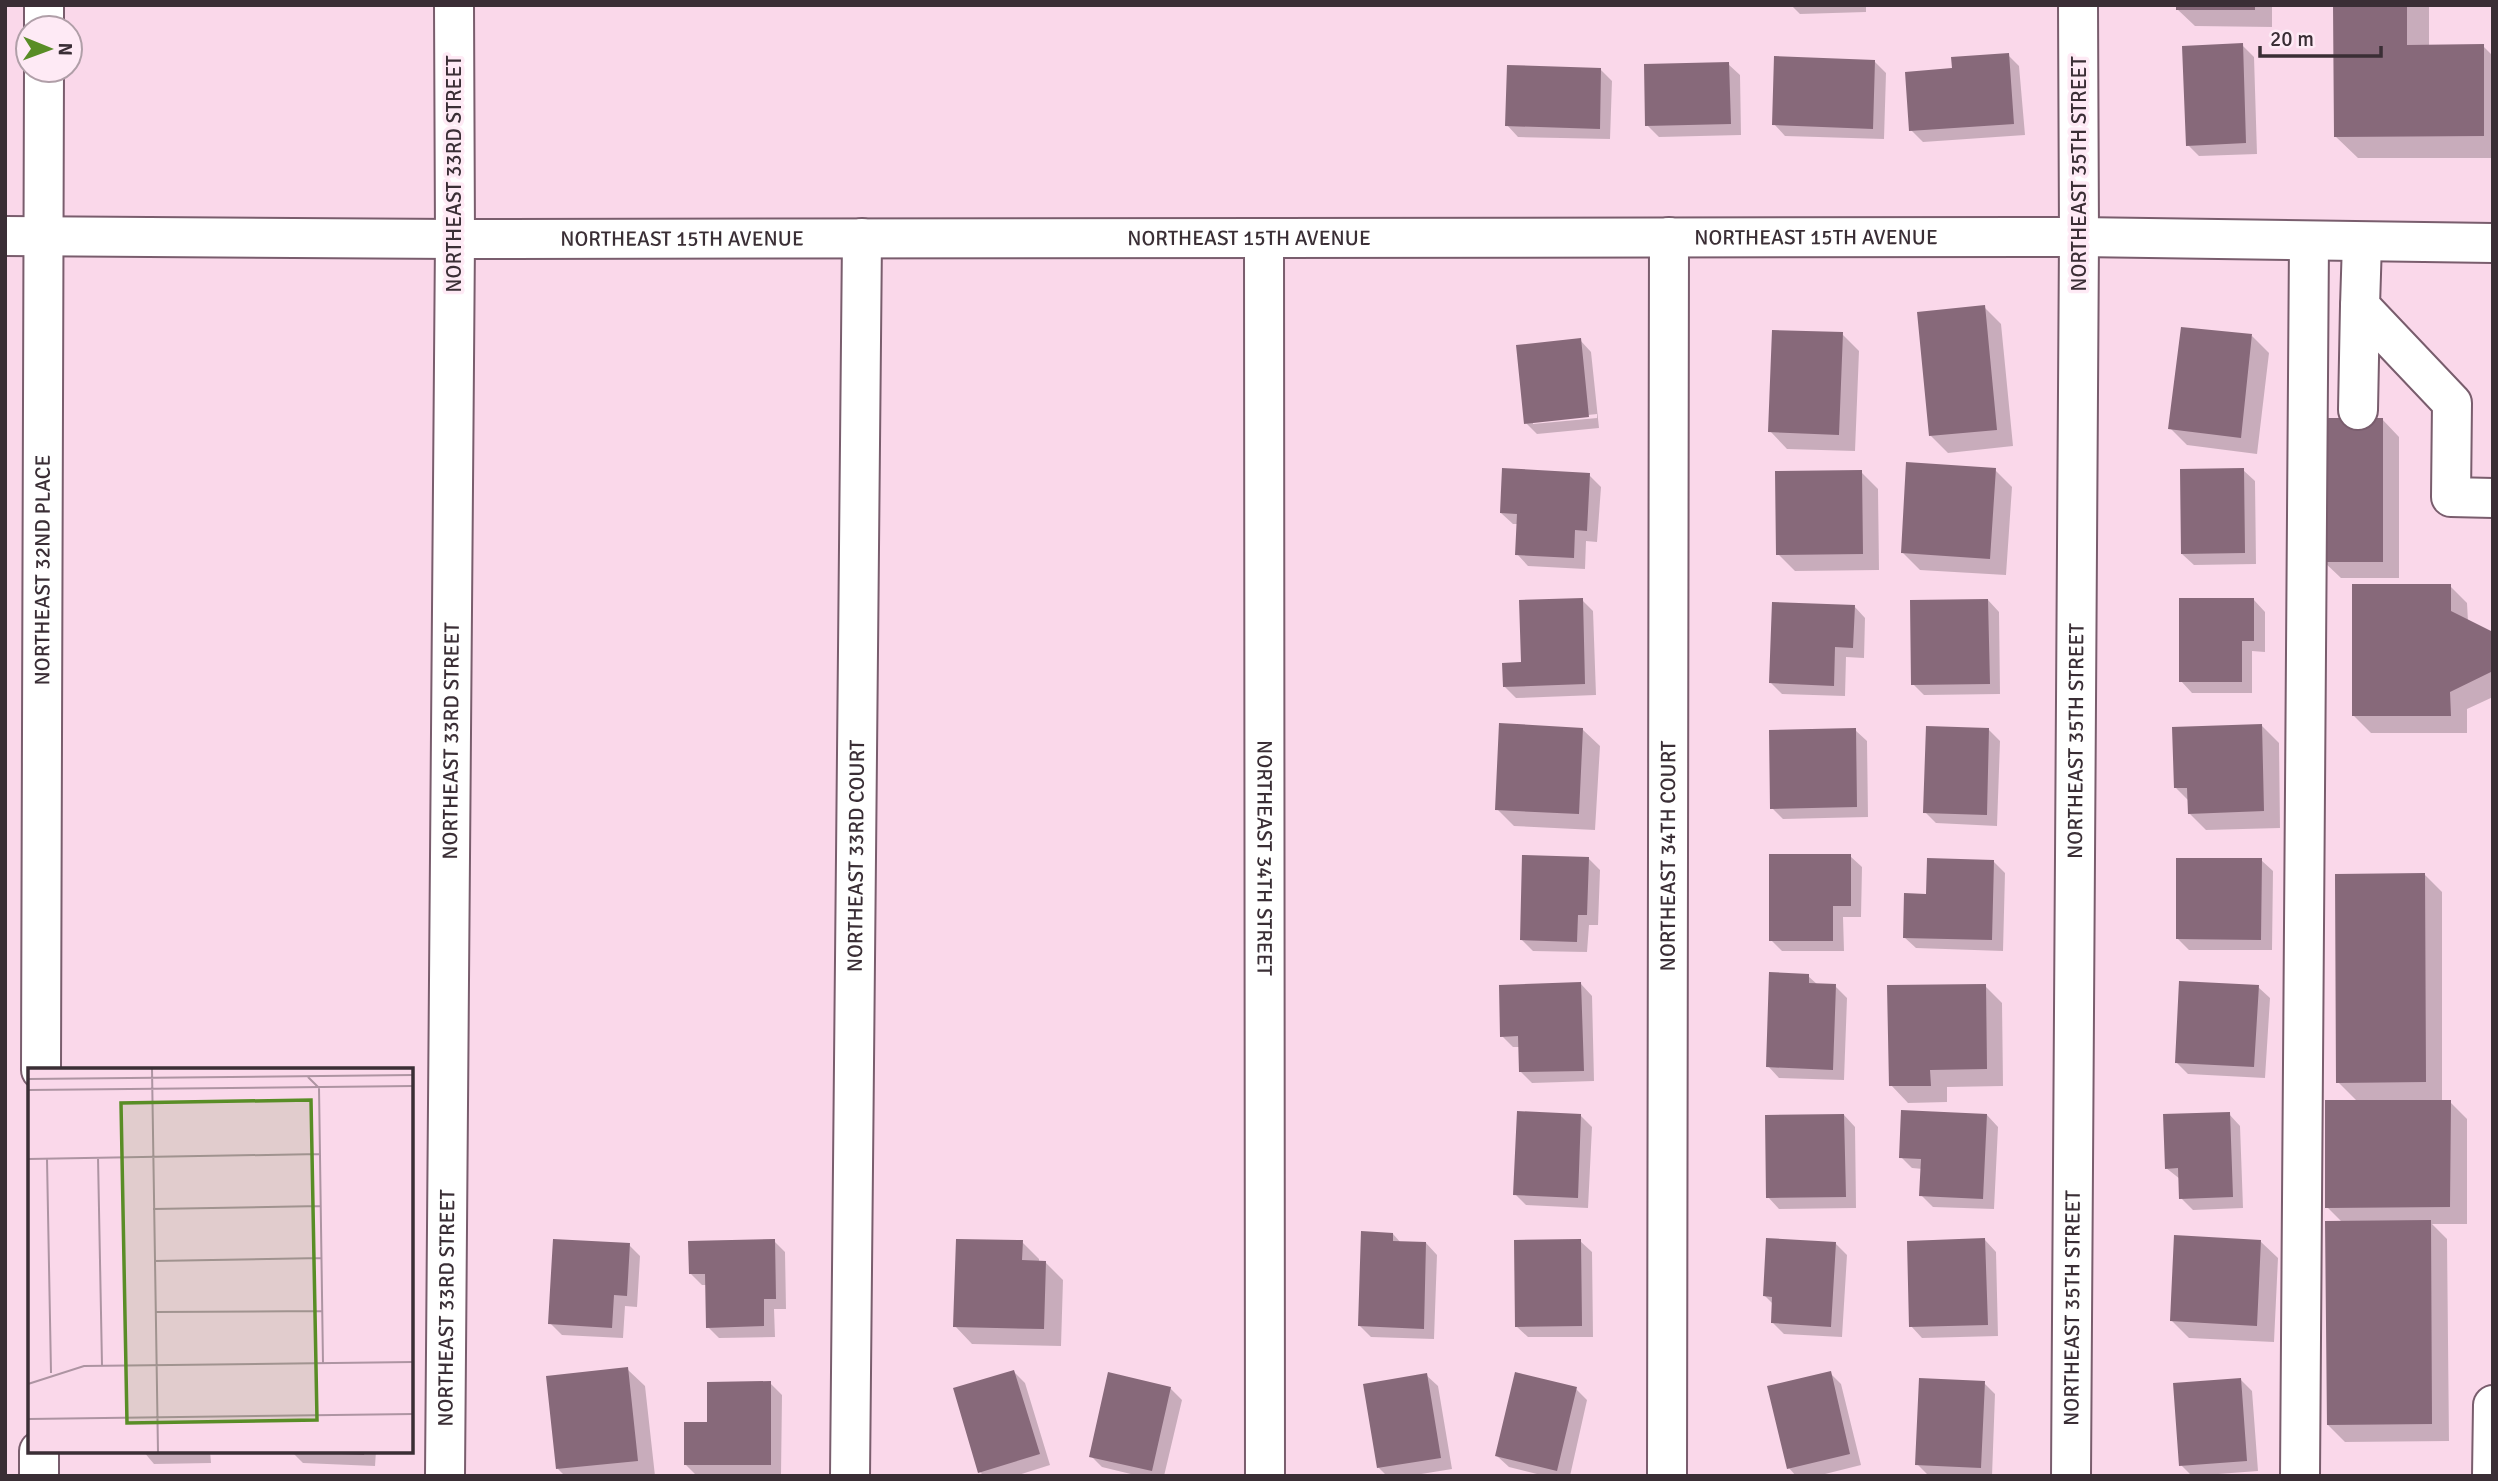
<svg xmlns="http://www.w3.org/2000/svg" width="2498" height="1481" viewBox="0 0 2498 1481" font-family="Signika,sans-serif">
	<rect width="100%" height="100%" fill="#fad8ea"/>
	<path fill="#0003" fill-rule="evenodd" d="M1791 5H1866V12L1800 14Z
		M2177 5H2272V27L2195 26 2177 9Z
		M2335 5H2429V46H2483L2493 56V158H2358L2335 136Z
		M2242 45 2254 57 2257 154 2199 156 2188 145Z
		M2008 55 2019 66 2025 135 1923 142 1911 130 1954 70Z
		M1875 62 1886 73 1884 139 1785 136 1774 124Z
		M1728 64 1740 75 1741 135 1659 137 1647 125Z
		M1600 69 1612 81 1610 139 1518 137 1507 125Z
		M1984 307 2001 324 2013 446 1948 453 1930 435Z
		M1842 334 1859 351 1855 451 1787 449 1770 431Z
		M2252 336 2269 353 2257 454 2187 445 2170 428Z
		M1580 340 1591 352 1599 428 1537 434 1526 423ZM1597 414V418L1533 424V421Z
		M2382 419 2399 437V578H2341L2323 561Z
		M1995 470 2012 487 2006 575 1920 570 1903 553Z
		M2243 470 2255 481 2256 564 2194 565 2182 554Z
		M1861 472 1878 489 1879 570 1795 571 1778 554Z
		M1589 475 1601 487 1597 542 1586 541 1585 569 1528 566 1517 554 1518 524H1513L1501 513Z
		M2450 586 2467 603 2468 622 2493 634V697L2467 709V733H2371L2354 716Z
		M1582 600 1593 611 1596 695 1516 698 1504 686Z
		M1988 600 1999 612 2000 694 1924 695 1913 684Z
		M2254 600 2265 612V652L2252 651V693H2192L2181 681Z
		M1854 606 1865 618 1864 658 1846 657 1845 696 1782 694 1771 683Z
		M2262 726 2279 743 2280 828 2206 830 2189 813V801L2176 788Z
		M1582 729 1600 746 1595 830 1514 826 1497 809Z
		M1855 730 1867 741 1868 817 1783 819 1772 808Z
		M1989 730 2000 741 1997 826 1936 823 1925 812Z
		M1850 856 1862 867 1861 917H1843L1844 951H1782L1771 940Z
		M1588 858 1600 870 1598 925H1589L1587 952 1533 951 1521 939Z
		M2261 860 2273 871 2272 950H2189L2178 939Z
		M1994 862 2005 873 2003 951 1916 948 1904 937 1928 895Z
		M2425 875 2442 892V1102H2450L2467 1119V1224H2432L2447 1239 2449 1441 2345 1442 2328 1425 2343 1223 2327 1207 2358 1102 2338 1082Z
		M1808 976 1818 985 1835 986 1847 998 1844 1080 1779 1078 1768 1066Z
		M1581 984 1592 996 1594 1081 1532 1083 1520 1071V1047H1513L1502 1036Z
		M1985 986 2002 1003 2003 1086 1947 1087V1102L1908 1103 1891 1085Z
		M2258 987 2270 998 2265 1078 2188 1074 2176 1062Z
		M2229 1114 2240 1126 2243 1208 2193 1210 2181 1198 2180 1179 2166 1168Z
		M1580 1115 1592 1127 1588 1208 1526 1205 1515 1194Z
		M1844 1115 1855 1127 1856 1208 1779 1209 1768 1197Z
		M1987 1115 1998 1127 1994 1209 1933 1207 1921 1195 1923 1169 1912 1168 1901 1157Z
		M1393 1234 1401 1243H1426L1437 1255 1434 1339 1371 1337 1360 1326Z
		M1985 1240 1996 1252 1998 1336 1922 1338 1911 1326Z
		M774 1241 785 1252 786 1309H774L775 1337 719 1338 708 1327 707 1285H702L691 1274Z
		M1580 1241 1592 1252 1593 1337H1528L1516 1326Z
		M2260 1241 2278 1258 2274 1342 2189 1338 2172 1321Z
		M1022 1242 1039 1259V1263H1046L1063 1280 1061 1346 972 1344 955 1326Z
		M1835 1243 1847 1255 1842 1337 1784 1334 1773 1323V1304L1765 1296Z
		M629 1245 640 1256 637 1307 625 1306 623 1338 562 1335 550 1323Z
		M627 1369 645 1386 655 1476H565L558 1469Z
		M1014 1372 1025 1383 1050 1465 1015 1476H984L980 1472Z
		M1830 1373 1841 1384 1861 1465 1817 1476H1796L1789 1468Z
		M1426 1375 1438 1386 1452 1469 1409 1476H1387L1378 1467Z
		M2240 1379 2252 1391 2258 1471 2192 1476 2181 1465Z
		M770 1383 782 1395 781 1475 697 1476 685 1464 709 1423Z
		M1984 1383 1995 1394 1992 1476H1929L1917 1464Z
		M1170 1388 1182 1400 1164 1476H1139L1102 1467 1091 1456Z
		M1576 1389 1587 1400 1570 1476H1545L1509 1467 1497 1456Z
		M143 1451H210L211 1463 154 1464Z
		M291 1451H376L375 1466 303 1463Z"/>
	<path fill="#87697a" d="M2176 5H2255V10H2176Z
		M2333 5H2407V45L2484 44V136L2334 137Z
		M2243 43 2246 143 2186 146 2182 46Z
		M2009 53 2014 124 1909 131 1905 72 1952 68 1951 57Z
		M1774 56 1875 60 1873 129 1772 125Z
		M1729 62 1731 124 1645 126 1644 64Z
		M1507 65 1601 68 1600 129 1505 126Z
		M1985 305 1997 430 1929 436 1917 312Z
		M2181 327 2252 334 2241 438 2168 429Z
		M1772 330 1843 332 1839 435 1768 432Z
		M1581 338 1589 417 1524 424 1516 345Z
		M2321 418H2383V562H2322Z
		M1906 462 1996 468 1990 559 1901 553Z
		M1502 468 1590 473 1587 531 1575 530 1574 558 1515 555 1517 514 1500 513Z
		M2244 468 2245 553 2181 554 2180 469Z
		M1862 470 1863 554 1776 555 1775 471Z
		M2352 584H2451V611L2493 632V671L2450 692 2451 716H2352Z
		M1583 598 1585 684 1503 687 1502 663 1521 662 1519 600Z
		M2179 598H2254V641H2242V682H2179Z
		M1988 599 1990 684 1911 685 1910 600Z
		M1772 602 1855 605 1853 648 1835 647 1834 686 1769 683Z
		M1499 723 1583 728 1579 814 1495 810Z
		M2262 724 2264 811 2188 814 2187 788H2174L2172 727Z
		M1926 726 1989 728 1987 815 1923 813Z
		M1856 728 1857 807 1770 809 1769 730Z
		M1769 854H1851V906H1833V941H1769Z
		M1522 855 1589 857 1587 915H1578L1577 942 1520 940Z
		M1927 858 1994 860 1992 940 1903 938 1904 893 1926 894Z
		M2176 858H2262L2261 940 2176 939Z
		M2425 873 2426 1082 2336 1083 2335 874Z
		M1769 972 1809 974V983L1836 984 1833 1070 1766 1067Z
		M2179 981 2259 985 2254 1067 2175 1063Z
		M1581 982 1584 1071 1519 1072 1518 1036 1500 1037 1499 985Z
		M1986 984 1987 1069 1930 1070 1931 1086H1889L1887 985Z
		M2325 1100H2451L2450 1207 2325 1208Z
		M1901 1110 1987 1114 1983 1199 1919 1196 1921 1159 1899 1158Z
		M1517 1111 1581 1114 1578 1198 1513 1195Z
		M2230 1112 2233 1197 2179 1199 2178 1168 2165 1169 2163 1114Z
		M1844 1114 1846 1197 1766 1198 1765 1115Z
		M2431 1220 2432 1424 2327 1425 2325 1221Z
		M1361 1231 1393 1233V1241L1426 1242 1424 1329 1358 1326Z
		M2174 1235 2261 1240 2257 1326 2170 1321Z
		M1766 1238 1836 1242 1831 1327 1771 1323 1772 1297 1763 1296Z
		M1985 1238 1988 1325 1909 1327 1907 1241Z
		M553 1239 630 1243 627 1296 614 1295 612 1328 548 1324Z
		M775 1239 776 1299H764V1326L706 1328 705 1274H689L688 1241Z
		M956 1239 1023 1240 1022 1260 1046 1261 1044 1329 953 1327Z
		M1581 1239 1582 1326 1515 1327 1514 1240Z
		M628 1367 638 1461 556 1469 546 1376Z
		M1014 1370 1040 1454 978 1473 953 1388Z
		M1831 1371 1850 1454 1787 1469 1767 1386Z
		M1108 1372 1171 1387 1152 1471 1089 1457Z
		M1515 1372 1577 1387 1557 1471 1495 1456Z
		M1427 1373 1441 1458 1377 1468 1363 1384Z
		M1919 1378 1985 1381 1981 1468 1915 1465Z
		M2241 1378 2247 1461 2179 1466 2173 1383Z
		M771 1381V1465H684V1422H707V1382Z
		M320 1451H365L364 1455 320 1453Z"/>
	<g fill="none" stroke-linecap="round" stroke-linejoin="round">
		<defs>
			<g id="minor">
				<path d="M44 5V28"/>
				<path id="s1" d="M5 236 455 239 2079 237 2493 243"/>
				<path id="s2" d="M1264 238 1265 1476"/>
				<path d="M2362 242 2360 306 2452 403 2451 497 2493 498"/>
				<path d="M2358 410 2360 306"/>
				<path id="s3" d="M41 1070 44 70"/>
				<path d="M39 1476V1451"/>
				<path id="s4" d="M445 1476 455 239 454 5"/>
				<path id="s5" d="M850 1476 862 238"/>
				<path id="s6" d="M1667 1476 1669 237"/>
				<path id="s7" d="M2071 1476 2079 237 2078 5"/>
				<path d="M2300 1476 2309 241"/>
				<path d="M2492 1476 2493 1405"/>
			</g>
		</defs>
		<use href="#minor" stroke="#795d6d" stroke-width="42"/>
		<use href="#minor" stroke="#fff" stroke-width="38"/>
	</g>
	<g text-anchor="middle" stroke-width="7" stroke-linejoin="round" paint-order="stroke">
		<g font-size="21" fill="#3a2e35" stroke="#feeaf5">
			<text transform="translate(454 174) rotate(-90)" y="7">NORTHEAST 33RD STREET</text>
			<text transform="translate(2079 174) rotate(-90)" y="7">NORTHEAST 35TH STREET</text>
			<text dy="7" stroke="none"><textPath href="#s1" startOffset="1811">NORTHEAST 15TH AVENUE</textPath></text>
			<text dy="7" stroke="none"><textPath href="#s1" startOffset="677">NORTHEAST 15TH AVENUE</textPath></text>
			<text dy="7" stroke="none"><textPath href="#s1" startOffset="1244">NORTHEAST 15TH AVENUE</textPath></text>
			<text dy="7" stroke="none"><textPath href="#s3" startOffset="500">NORTHEAST 32ND PLACE</textPath></text>
			<text dy="7" stroke="none"><textPath href="#s4" startOffset="735">NORTHEAST 33RD STREET</textPath></text>
			<text dy="7" stroke="none"><textPath href="#s7" startOffset="735">NORTHEAST 35TH STREET</textPath></text>
			<text dy="7" stroke="none"><textPath href="#s5" startOffset="620">NORTHEAST 33RD COURT</textPath></text>
			<text dy="7" stroke="none"><textPath href="#s2" startOffset="620">NORTHEAST 34TH STREET</textPath></text>
			<text dy="7" stroke="none"><textPath href="#s6" startOffset="620">NORTHEAST 34TH COURT</textPath></text>
			<text dy="7" stroke="none"><textPath href="#s4" startOffset="168">NORTHEAST 33RD STREET</textPath></text>
			<text dy="7" stroke="none"><textPath href="#s7" startOffset="168">NORTHEAST 35TH STREET</textPath></text>
		</g>
	</g>
	<g transform="translate(28 1068)">
		<rect width="385" height="385" fill="#fad8ea"/>
		<path fill="none" stroke="#ad94a2" stroke-width="2" d="M124 1 130 384M280 9 291 20 295 295M0 11 385 7M0 22 385 18M70 89 74 297M0 91 292 86M19 91 23 305M125 141 293 138M126 193 294 190M127 244 294 243M0 316 56 298 385 294M0 351 385 346"/>
		<path fill="#598d26" fill-opacity="0.15" stroke="#598d26" stroke-width="3.5" d="M283 32 289 352 99 355 93 35Z"/>
		<rect width="385" height="385" fill="none" stroke="#3a2e35" stroke-width="3.5"/>
	</g>
	<rect width="2498" height="1481" fill="none" stroke="#3a2e35" stroke-width="14"/>
	<g transform="translate(49 49) rotate(91)"><circle r="33" fill="#feeaf5" stroke="#b09fa8" stroke-width="2"/>
	<path d="M0-5L12 26L0 18L-12 26Z" fill="#598d26"/>
	<text y="-10" font-size="19" font-weight="bold" text-anchor="middle" fill="#3a2e35">N</text>
	</g>
	<path d="M2260 46v10h121v-10" fill="none" stroke="#3a2e35" stroke-width="3.5"/>
	<text x="2270" y="46" font-size="21" fill="#3a2e35" stroke="#feeaf5" stroke-width="5" paint-order="stroke">20 m</text>
</svg>
